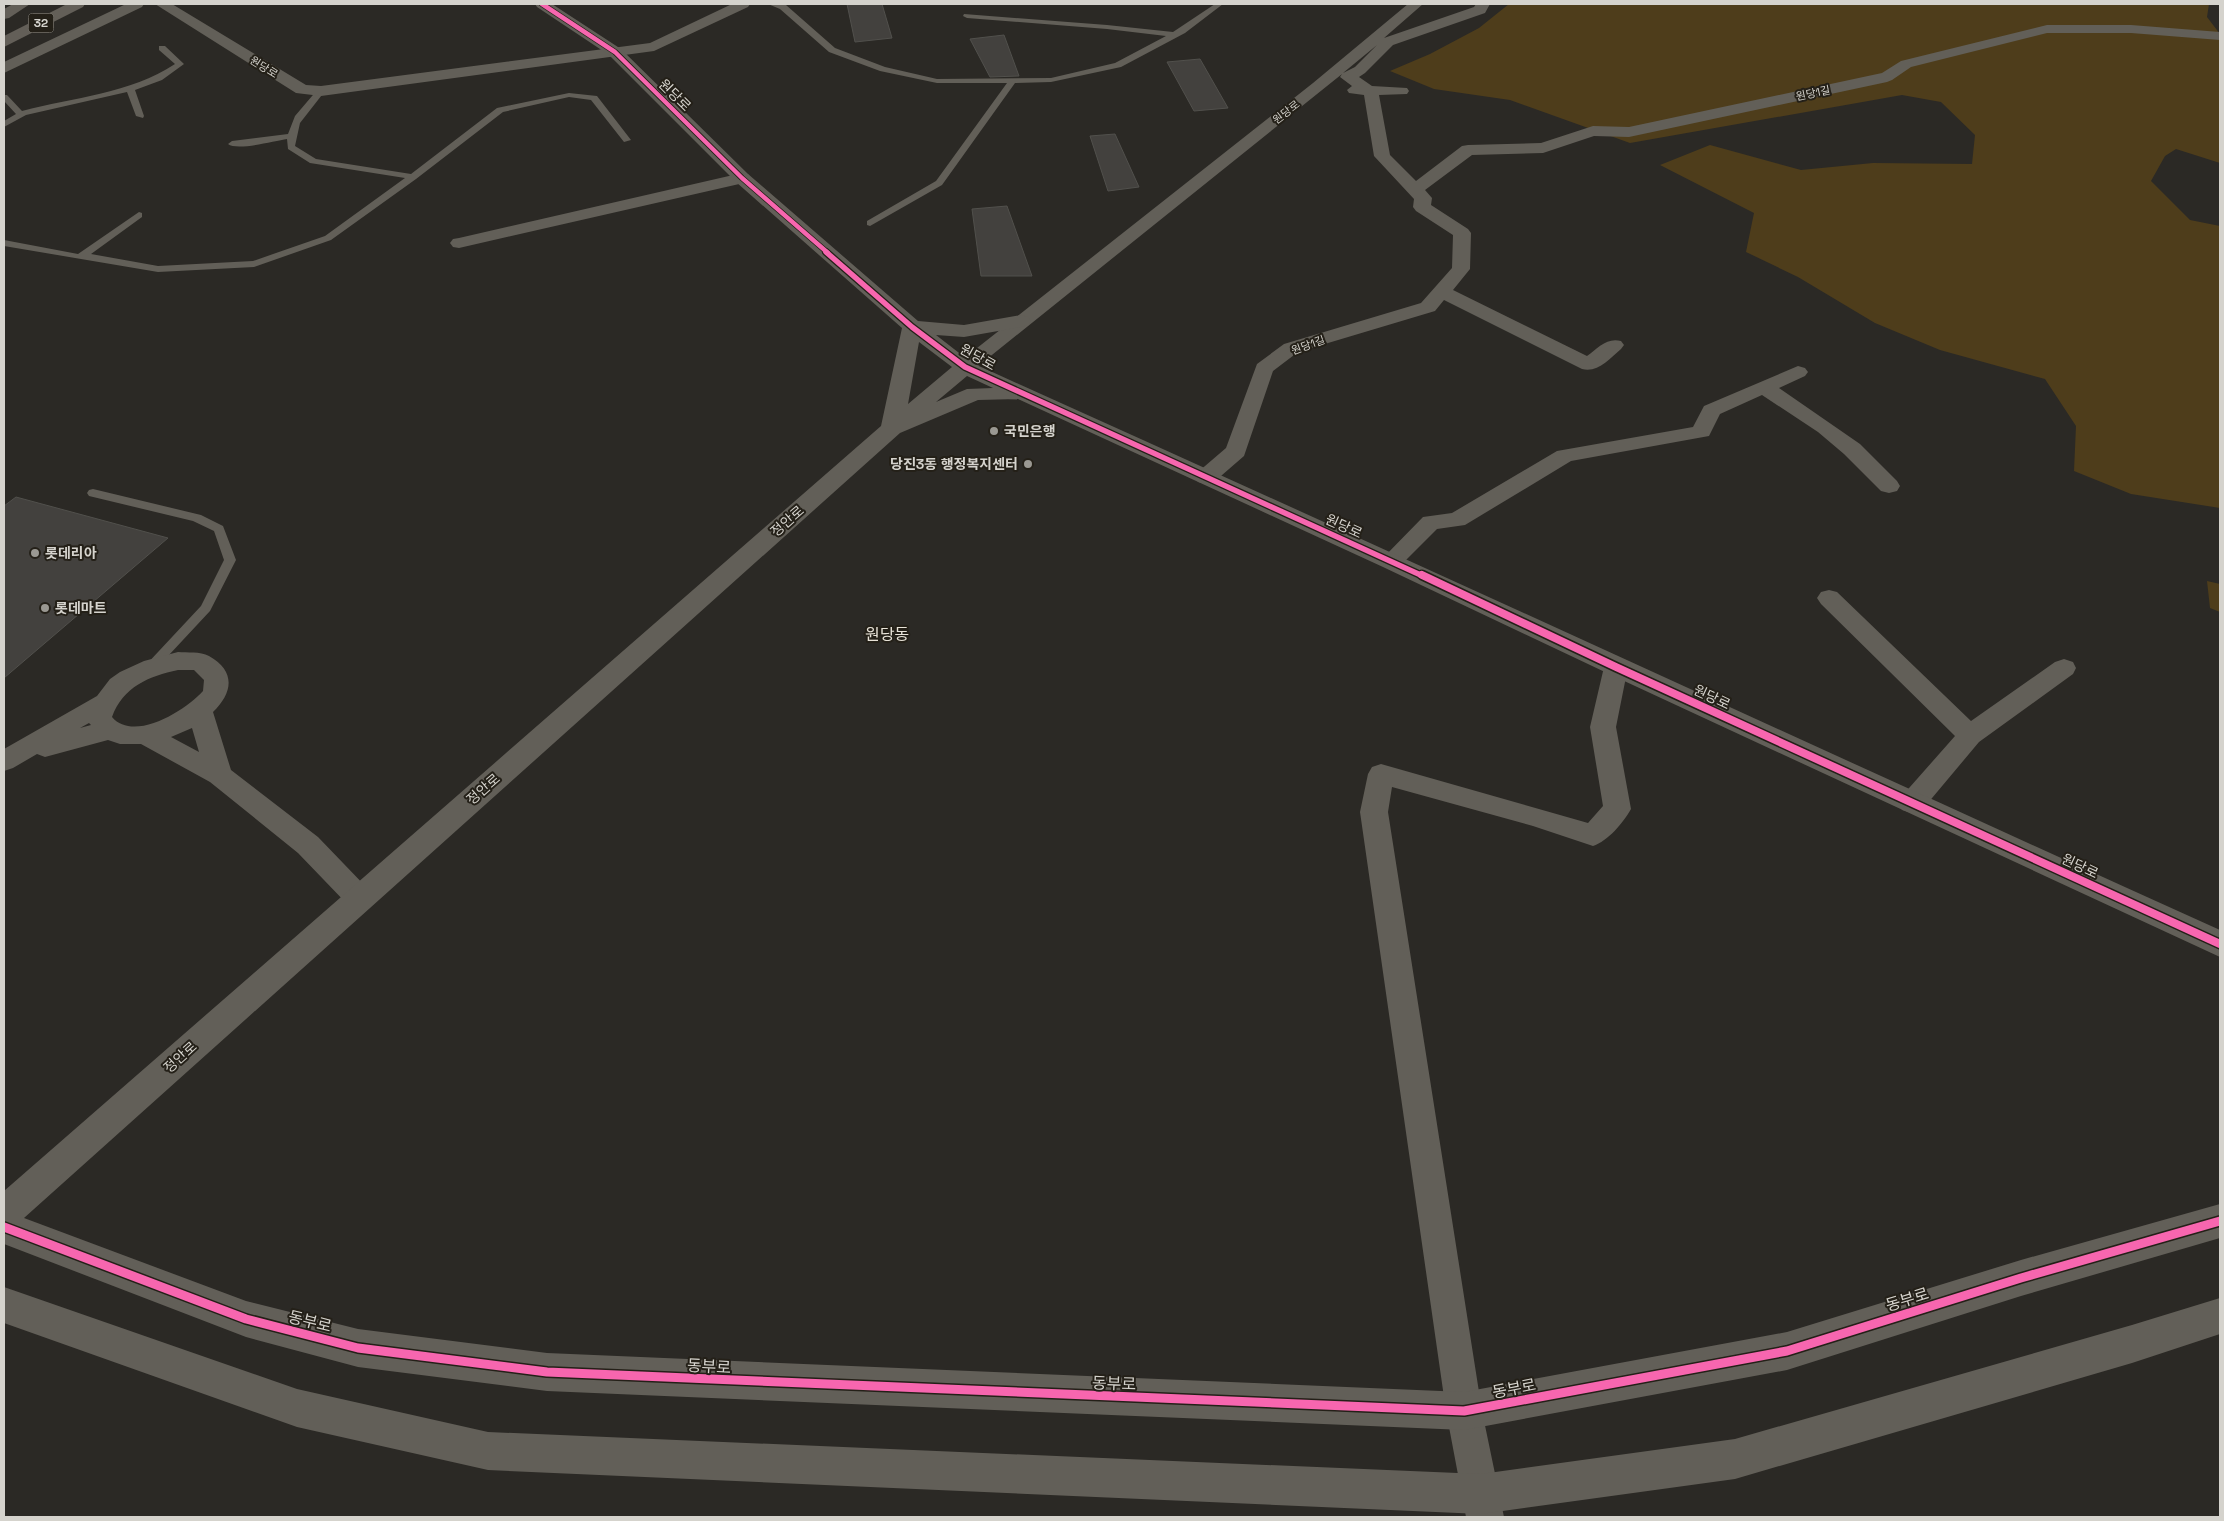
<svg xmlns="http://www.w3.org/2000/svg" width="2224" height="1521" viewBox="0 0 2224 1521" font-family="'Space Grotesk','Noto Sans KR',sans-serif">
	<rect width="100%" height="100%" fill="#2b2925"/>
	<path fill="#4e3d1b" d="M1509 4H2209L2207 17 2220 34V163L2176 149 2165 156 2151 181 2190 220 2220 226V508L2131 494 2074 471 2076 426 2045 379 1940 350 1875 323 1798 277 1746 252 1754 213 1660 165 1710 145 1801 170 1873 163 1972 164 1975 135 1941 102 1902 95 1630 143 1510 100 1434 89 1390 71 1430 54 1479 28Z
		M2207 581 2220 584V612L2210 608Z"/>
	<path fill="#43413e" stroke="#51504c" d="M847 4H882L892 38 855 42Z
		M1004 35 1019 76 990 77 970 39Z
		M1200 59 1228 108 1194 111 1167 62Z
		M1115 134 1139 187 1108 191 1090 136Z
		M1007 206 1032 276H981L972 209Z
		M16 497 168 538 4 678V506Z"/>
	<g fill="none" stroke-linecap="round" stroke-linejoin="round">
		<path fill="#625f58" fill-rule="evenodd" d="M768 4 786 5 835 48 885 67 937 79 1051 78 1115 63 1166 36 1107 29 967 18 963 16 964 14 1107 25 1173 32 1215 4H1223L1185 33 1121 67 1051 82 1015 83 942 185 870 226 867 225V221L936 181 1007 83H937L880 71 829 52 780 9Z
			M159 46H165L184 64 162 80 135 90 144 116 143 118 136 116 127 92 26 115 4 127V121L16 114 4 101V95H7L22 111C74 97 130 94 175 64L159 50Z
			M318 89 325 91 300 123 295 146 316 159 411 174 497 108 569 93 597 96 631 140 624 142 591 100 569 97 503 112 416 179 331 240 254 267 158 272 4 246V240L78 254 139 212 142 213V217L91 254 158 266 253 261 325 236 405 178 310 163 288 149 287 139C274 141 237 151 228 144L232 141 288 134 295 116Z
			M93 489 201 515 223 526 236 560 210 611 155 670 150 672 144 667 201 606 224 560 214 531 193 521 89 496 87 493 89 490Z"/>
		<path fill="#625f58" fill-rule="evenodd" d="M126 4H144L142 7 4 73V62Z
			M155 4H172L306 85 321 86 650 43 732 4H750L748 7 654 51 321 96 296 93Z
			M1408 4H1423L1384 38 1474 7 1476 4H1490L1485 13 1393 45 1365 73 1359 77 1372 86 1407 88 1409 91 1407 94 1379 95 1390 155 1416 181 1462 146 1468 145 1541 143 1593 126 1629 127 1882 73 1901 61 2047 25H2131L2220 32V40L2131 33H2047L1911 67 1892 80 1887 82 1629 137 1594 136 1543 153 1472 155 1425 190 1432 198 1431 205 1468 229 1471 233 1470 269 1453 290 1587 356C1598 348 1607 337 1621 341L1624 345 1621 349C1609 359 1598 373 1582 369L1444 300 1435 311 1298 352 1273 371 1244 456 1214 482 1206 484 1198 482 1195 477 1198 472 1226 448 1257 364 1284 344 1421 303 1452 268 1453 235 1416 211 1413 207 1414 199 1374 156 1364 95 1349 93 1347 90 1352 86 1340 77 1342 74 972 371 965 373 958 371 955 367 958 363 1313 83ZM1377 45 1355 67 1343 73Z
			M742 173 748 174 751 178 748 182 459 248 453 247 450 243 453 239 459 238Z
			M1798 366 1805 368 1808 372 1805 376 1779 388 1860 444 1897 481 1900 486 1897 491 1889 493 1881 491 1844 454 1818 432 1762 395 1720 414 1709 436 1571 461 1465 525 1437 529 1400 566 1392 569 1384 566 1380 561 1423 517 1452 513 1557 451 1693 427 1704 406Z
			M1829 590 1837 592 1971 721 2055 662 2064 659 2073 662 2076 668 2073 674 1979 742 1922 810 1912 813 1902 810 1899 803 1902 796 1955 736 1821 604 1817 598 1821 592Z
			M178 652C187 653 200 651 209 656 236 671 233 693 213 712L231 770 318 837 369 890 373 898 369 906 359 909 349 906 298 853 210 782 141 744H120L108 740 45 757 37 754 13 768 4 771V749L97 696 110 679 120 672 144 661ZM178 670H194L204 680 203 691C186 710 134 743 112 717 123 687 149 676 178 670ZM89 723 91 725 80 728ZM192 728 199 752 171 737Z
			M1616 658 1625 661 1628 667 1616 727 1631 809C1623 823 1608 841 1593 846L1533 826 1392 787 1388 812 1482 1411 1504 1517H1466L1446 1411 1360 812 1368 774 1372 767 1381 764 1588 823 1603 806 1590 727 1604 667 1607 661Z"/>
		<path fill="#625f58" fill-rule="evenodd" d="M535 4H552L621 49 748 174 918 321 964 325 1021 315 1028 317 1031 321 1028 325 1021 327 964 337 936 335 972 363C1389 550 1804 742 2220 930V957L1607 673 1383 567 1018 399 978 400 900 433 24 1218 246 1301 358 1329 547 1353 1464 1392 1787 1332 2021 1260 2220 1204V1238L2021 1296 1787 1370 1464 1430 547 1391 358 1367 246 1337 4 1244V1191L881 426 902 328 736 182 609 55 537 7ZM919 342 952 367 908 404ZM967 376 993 388 967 389 936 402Z
			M4 1287 297 1389 488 1432 1481 1474 1735 1439 2132 1325 2220 1298V1334L2132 1363 1735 1479 1481 1514 488 1470 297 1427 4 1323Z"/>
		<path fill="#635f58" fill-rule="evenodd" d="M13 4H30L9 18 4 19V9Z
			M67 4H85L83 7 4 47V36Z"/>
		<defs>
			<path id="cycleway-far3" d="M542 4 615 52 742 178 828 253"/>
			<path id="cycleway-far2" d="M826 252 912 327 965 367 1425 577"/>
			<path id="cycleway-far1" d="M1422 575 1616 667 2220 944"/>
			<path id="cycleway" d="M4 1227 246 1319 358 1348 547 1372 1464 1411 1787 1351 2021 1278 2220 1221"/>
		</defs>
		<use href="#cycleway-far3" stroke="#242018" stroke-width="6"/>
		<use href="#cycleway-far2" stroke="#242018" stroke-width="8"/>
		<use href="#cycleway-far1" stroke="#242018" stroke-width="11"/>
		<use href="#cycleway" stroke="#242018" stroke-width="12"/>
		<use href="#cycleway-far3" stroke="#f766af" stroke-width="4.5"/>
		<use href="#cycleway-far2" stroke="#f766af" stroke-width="5.5"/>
		<use href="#cycleway-far1" stroke="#f766af" stroke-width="8"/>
		<use href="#cycleway" stroke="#f766af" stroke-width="9"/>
	</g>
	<g fill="#9a9892" stroke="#242018" stroke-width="2">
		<circle cx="994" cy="431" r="5"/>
		<circle cx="1028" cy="464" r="5"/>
		<circle cx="35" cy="553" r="5"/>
		<circle cx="45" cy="608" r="5"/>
	</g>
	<g text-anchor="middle" stroke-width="4" stroke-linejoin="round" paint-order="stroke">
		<g font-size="11" fill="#d5d3cd" stroke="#242018">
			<text transform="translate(264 67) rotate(32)" y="4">원당로</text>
			<text transform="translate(1813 93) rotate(-12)" y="4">원당1길</text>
			<text transform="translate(1286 112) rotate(-38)" y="4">원당로</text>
			<text transform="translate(1308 345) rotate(-20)" y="4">원당1길</text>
		</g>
		<rect fill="#242018" stroke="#a09d97" stroke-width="1" x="28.5" y="13.5" width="25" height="19" rx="4"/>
		<g font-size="12" font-weight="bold" fill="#d5d3cd">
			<text x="41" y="27">32</text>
		</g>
		<g font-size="14" fill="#d5d3cd" stroke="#242018">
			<text transform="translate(675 95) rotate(45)" y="5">원당로</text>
			<text transform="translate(978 357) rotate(29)" y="5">원당로</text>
			<text transform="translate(787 521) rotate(-41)" y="5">정안로</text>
			<text transform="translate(1344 526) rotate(24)" y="5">원당로</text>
			<text transform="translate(1712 697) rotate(25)" y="5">원당로</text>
			<text transform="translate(483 789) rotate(-41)" y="5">정안로</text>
			<text transform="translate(2080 866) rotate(25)" y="5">원당로</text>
			<text transform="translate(180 1057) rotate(-42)" y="5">정안로</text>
		</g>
		<g font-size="14" font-weight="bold" fill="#d5d3cd" stroke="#242018" text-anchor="start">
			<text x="1004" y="436">국민은행</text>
			<text x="1018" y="469" text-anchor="end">당진3동 행정복지센터</text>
			<text x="45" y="558">롯데리아</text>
			<text x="55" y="613">롯데마트</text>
		</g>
		<g font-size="16" fill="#e8e3d8" stroke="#242018">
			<text x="887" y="640">원당동</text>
		</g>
		<g font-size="16" fill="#d5d3cd" stroke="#242018">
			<text transform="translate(1907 1299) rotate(-17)" y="6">동부로</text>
			<text transform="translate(310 1321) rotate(14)" y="6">동부로</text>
			<text transform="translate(709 1366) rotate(3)" y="6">동부로</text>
			<text transform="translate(1114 1383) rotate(2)" y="6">동부로</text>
			<text transform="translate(1514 1388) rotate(-11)" y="6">동부로</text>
		</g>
	</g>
	<rect width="2224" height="1521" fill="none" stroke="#d5d3cd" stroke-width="10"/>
</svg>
